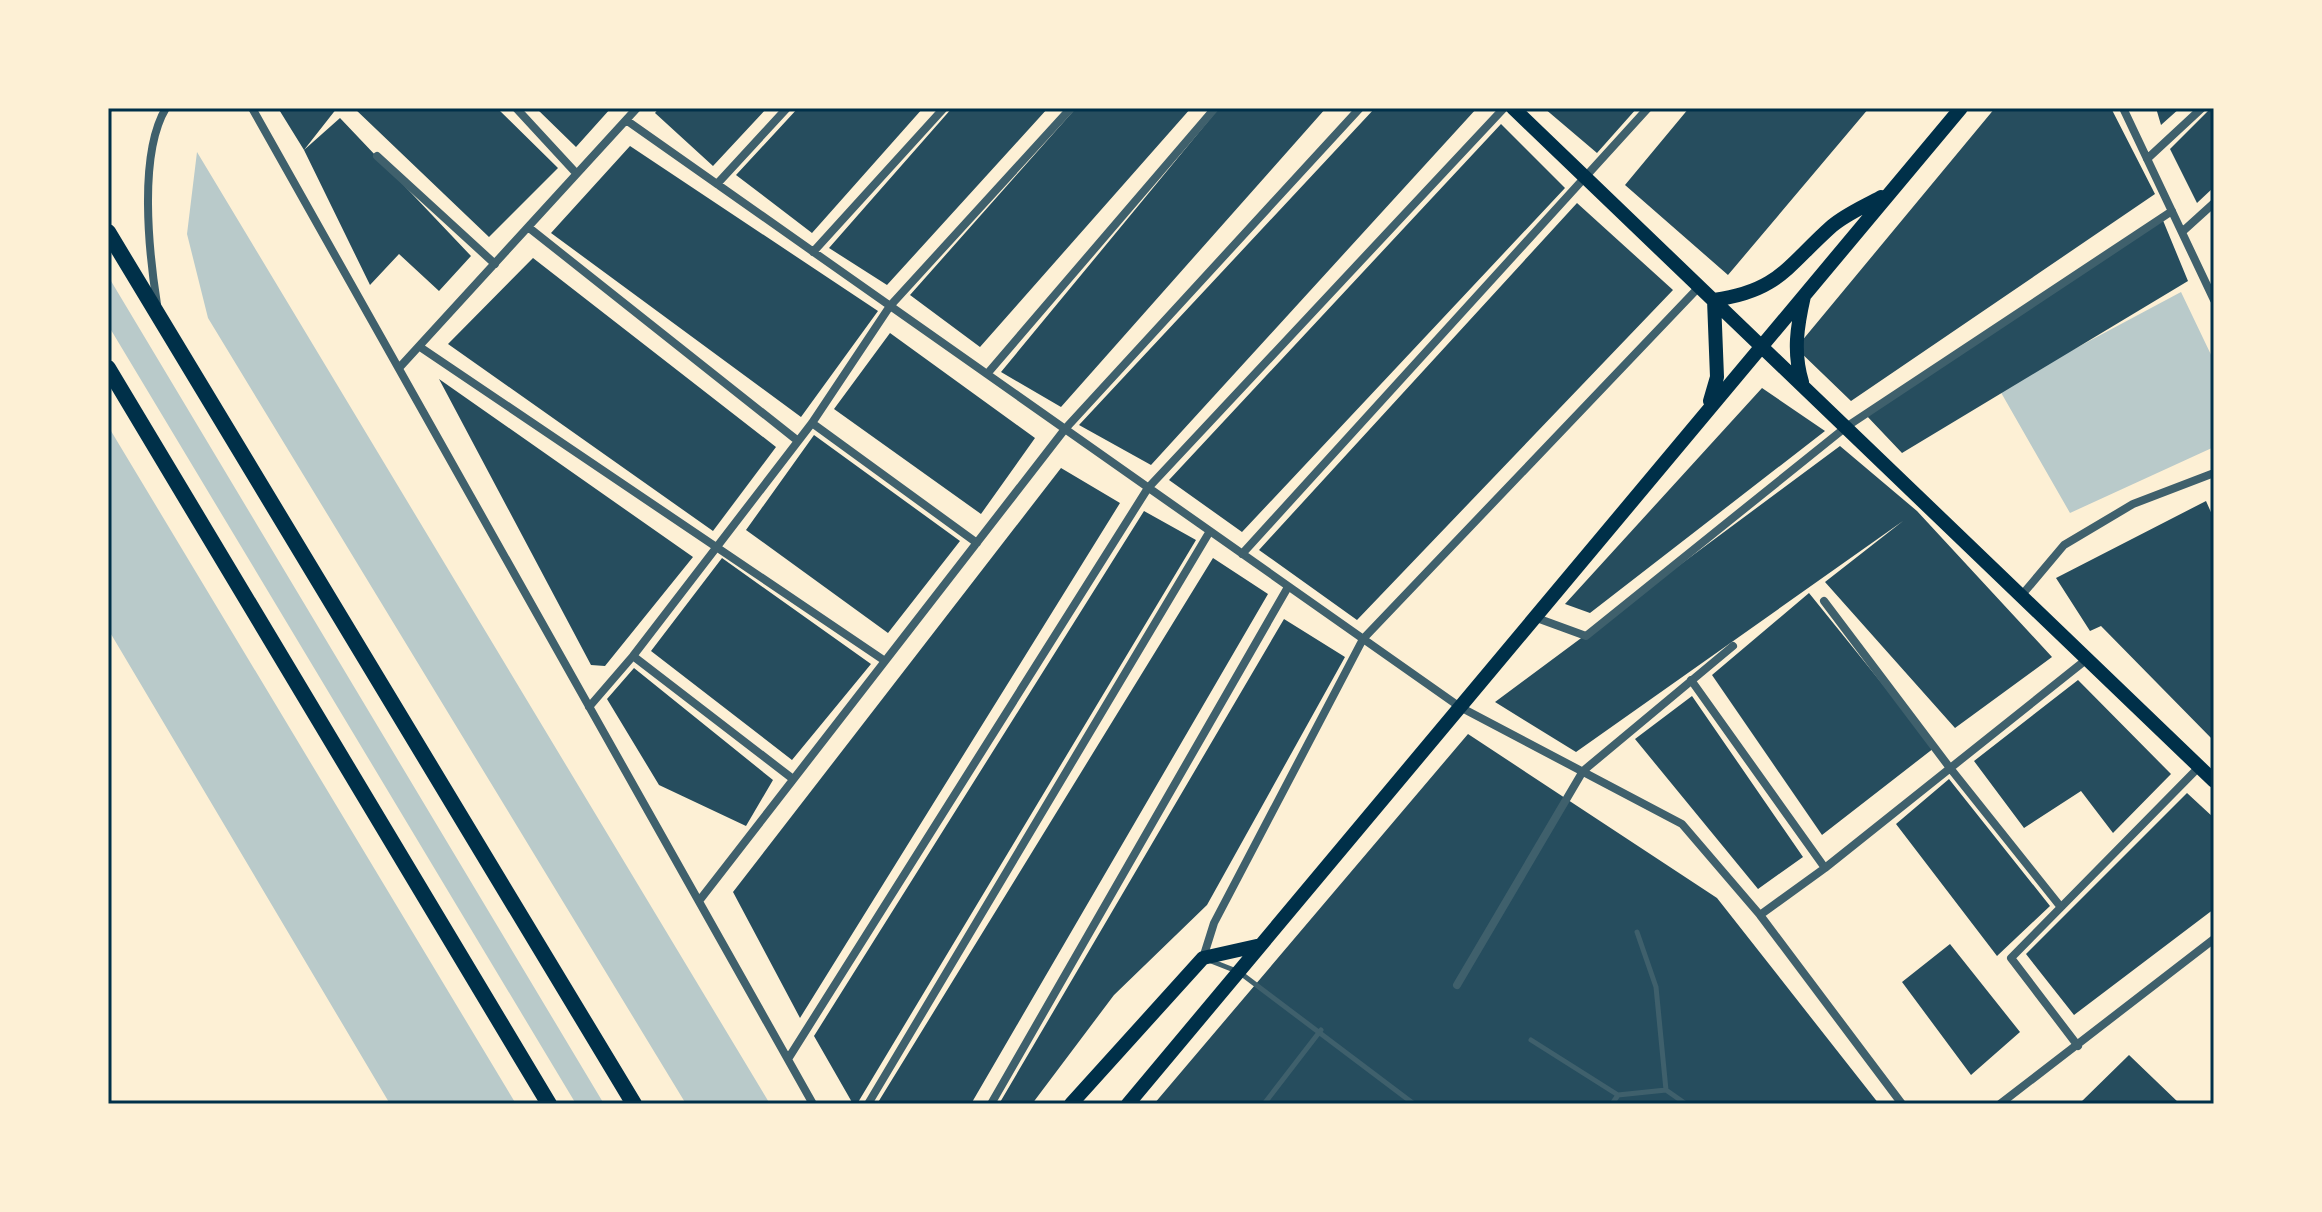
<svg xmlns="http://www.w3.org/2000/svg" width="2322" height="1212" viewBox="0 0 2322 1212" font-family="Arial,sans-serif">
	<rect width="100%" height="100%" fill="#fdf0d5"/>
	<path fill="#b9caca" d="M197 152 770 1104H686L208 318 187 234Z
		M108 276 604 1104H576L108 325Z
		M2181 292 2214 361V447L2070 513 1999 389Z
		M108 426 516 1104H390L108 629Z"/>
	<path fill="#264d5e" d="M278 108H337L304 150 340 118 471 256 439 291 399 254 370 285 304 150Z
		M354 108H497L558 168 489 237Z
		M536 108H611L576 147Z
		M659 108H767L713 166 655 113Z
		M798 108H923L812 233 736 175Z
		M952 108H1048L887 285 829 248Z
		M1076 108H1191L980 347 910 295Z
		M1219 108H1326L1061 407 1001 372Z
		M1375 108H1477L1151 465 1079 425Z
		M1544 108H1637L1597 153Z
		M1689 108H1869L1728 275 1625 185Z
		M1995 108H2111L2155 194 1851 401 1796 348Z
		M2156 108H2180L2161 125Z
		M2211 108 2214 187 2197 203 2170 149Z
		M1501 124 1565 188 1242 532 1169 480Z
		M630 146 878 311 801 417 551 233Z
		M1577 203 1673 290 1357 620 1259 550Z
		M2162 218 2188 281 1902 453 1865 414Z
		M533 258 776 447 713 531 448 344Z
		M890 333 1035 438 981 514 834 409Z
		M439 379 693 557 605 666 591 665Z
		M1762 388 1825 431 1590 613 1565 604Z
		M814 435 960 541 888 633 746 530Z
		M1840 446 1917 511 2052 657 1955 728 1825 582 1903 521 1576 752 1495 702Z
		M1061 468 1120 503 800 1018 733 892Z
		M2206 501 2214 519V741L2101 626 2090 631 2056 578Z
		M1144 511 1196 540 857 1104H853L814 1036Z
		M722 558 871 664 792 760 651 651Z
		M1213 558 1268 594 971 1104H877Z
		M1809 593 1934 748 1822 835 1712 675Z
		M1284 619 1345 657 1207 905 1114 995 1032 1104H999Z
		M634 668 773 780 746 826 659 785 607 699Z
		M2078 680 2171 774 2113 833 2081 791 2024 828 1974 761Z
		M1692 696 1803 857 1758 889 1635 739Z
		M1468 734 1717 898 1879 1104H1154Z
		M1949 779 2050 906 1997 956 1896 824Z
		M2187 793 2214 818V909L2074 1015 2026 954Z
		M1950 944 2020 1032 1971 1075 1902 982Z
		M2129 1055 2180 1104H2079Z"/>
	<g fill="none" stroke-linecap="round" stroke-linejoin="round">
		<path stroke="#3f606c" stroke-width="5" d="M1637 932 1656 987 1666 1090
			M1211 961 1239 972 1414 1104
			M1531 1040 1618 1095
			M1264 1104 1321 1030
			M1612 1104 1618 1095 1666 1090 1686 1104"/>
		<path stroke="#3f606c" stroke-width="8" d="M108 108H109
			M252 108 813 1104
			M516 108 576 173
			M2123 108 2214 300
			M626 120 1460 707 1682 824 1760 915 1902 1104
			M377 156 495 264
			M2147 159 2202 108
			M717 184 787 108
			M528 227 798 441
			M2182 232 2214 203
			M813 252 944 108
			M157 304C149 253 138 154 166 108
			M420 347 885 661
			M399 368 637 108
			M987 374 1215 108
			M812 423 977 543
			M1242 554 1648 108
			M2021 596 2064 545 2133 504 2214 473
			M1824 601 1950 768 2060 906
			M1534 617 1586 636 1846 427 2172 211
			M633 656 793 779
			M1691 680 1825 868
			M589 707 633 656 812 423 890 306 1071 108
			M699 901 1065 429 1360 108
			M1760 915 1825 868 2087 659
			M1203 958 1214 923 1363 639 1699 287
			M1457 985 1583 771 1733 646
			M2078 1046 2011 958 2199 767
			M788 1059 1148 488 1504 108
			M868 1104 1210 531
			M991 1104 1288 587
			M2000 1104 2214 939"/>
		<path stroke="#003049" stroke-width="14" d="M1513 108 2214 781
			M1802 382C1793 352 1797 327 1804 296
			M1710 401 1717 377 1714 300C1779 291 1787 266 1832 226 1846 214 1865 206 1881 197
			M1071 1104 1203 958 1261 945
			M1128 1104 1961 108"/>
		<path stroke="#003049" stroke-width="16" d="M108 232 634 1104
			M108 368 549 1104"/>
	</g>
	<rect width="2322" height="1212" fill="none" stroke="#fdf0d5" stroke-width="220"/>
	<rect x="110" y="110" width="2102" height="992" fill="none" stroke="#003049" stroke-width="3"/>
</svg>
